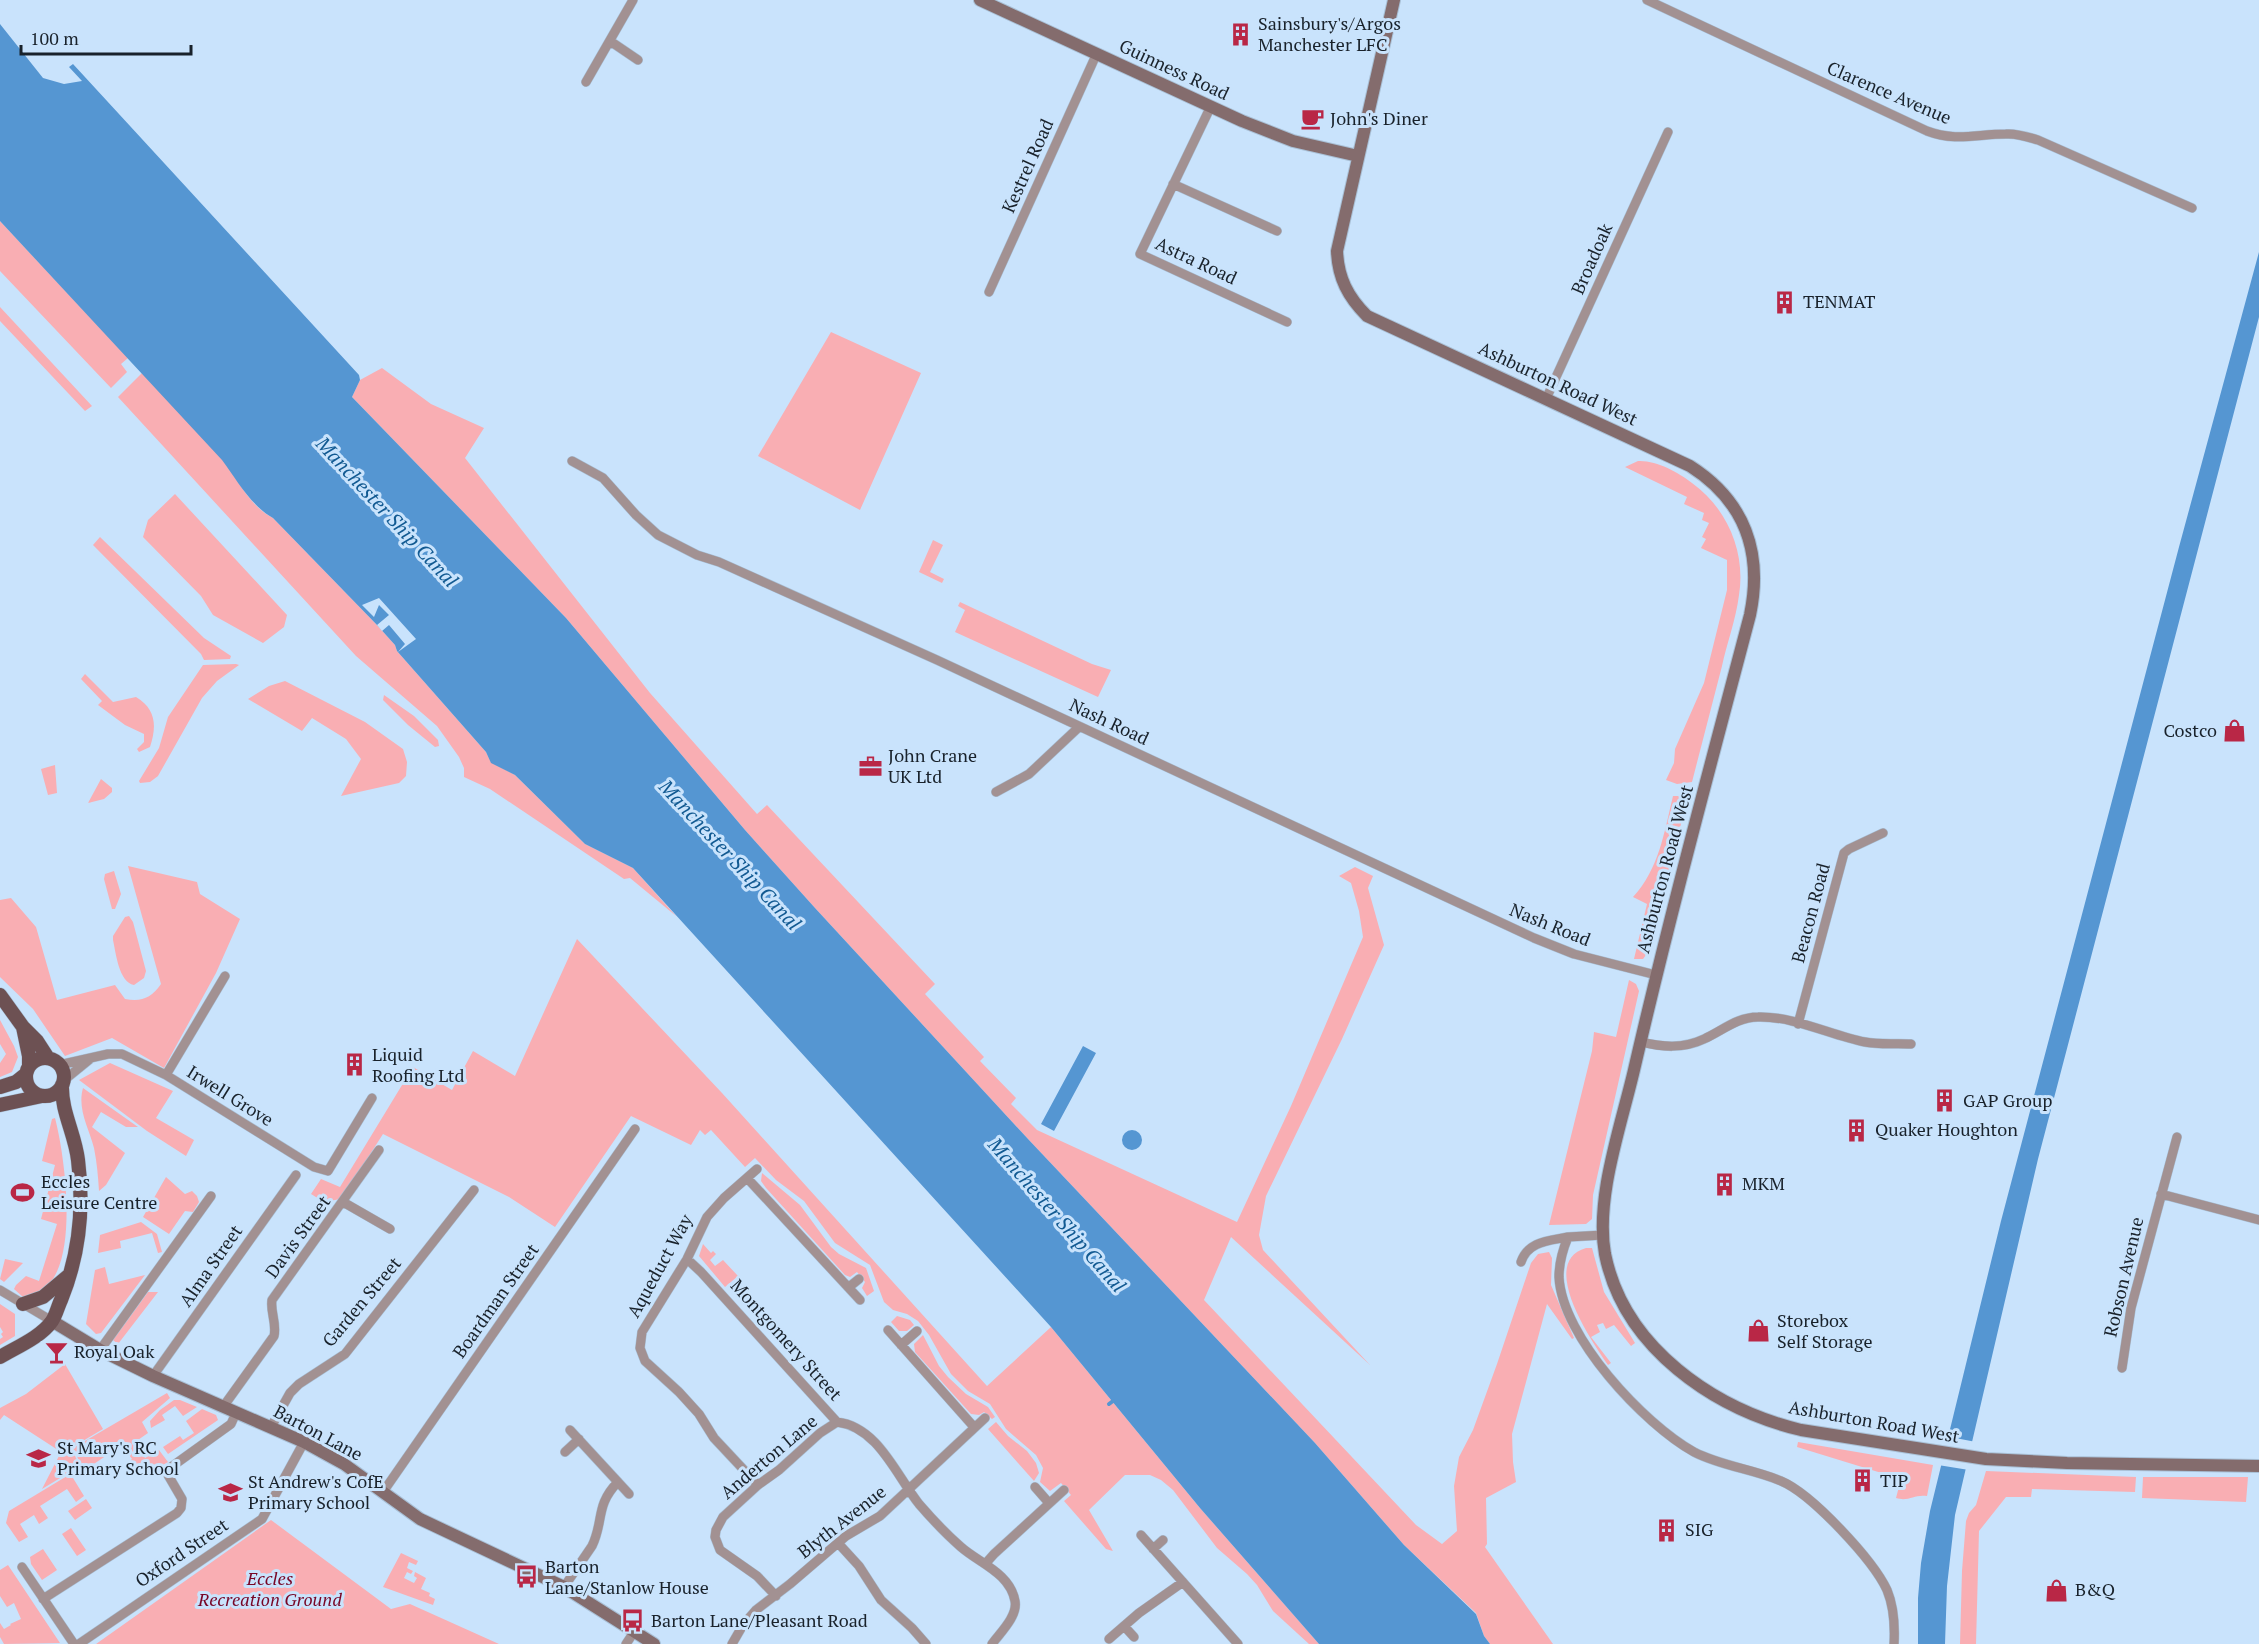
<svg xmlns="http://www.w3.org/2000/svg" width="2259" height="1644" viewBox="0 0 2259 1644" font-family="'PT Serif',serif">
	<rect width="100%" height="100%" fill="#c9e3fc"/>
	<path fill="#f9aeb3" d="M0 221 128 358 121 364 127 372 111 388 0 271Z
		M0 307 92 406 85 411 0 321Z
		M831 332 921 373 860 510 758 456Z
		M382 368 431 404 484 428 465 458 650 693 757 814 767 805 935 984 925 994 984 1057 980 1061 1016 1098 1011 1104 1037 1130 1237 1222 1291 1106 1363 937 1359 911 1351 883 1339 876 1355 867 1373 876 1368 888 1384 945 1342 1039 1266 1196 1259 1235 1263 1250 1370 1365 1231 1237 1204 1300 1416 1525 1442 1544 1457 1531 1454 1486 1459 1457 1473 1430 1497 1364 1531 1263 1538 1254 1549 1252 1552 1258 1551 1285 1574 1338 1572 1339 1547 1304 1512 1434 1513 1462 1516 1482 1486 1498 1487 1544 1485 1547 1553 1644H1490L1484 1636 1476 1613 1404 1545 1315 1443 1028 1139 815 908 745 830 566 618 352 397 360 380Z
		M142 373C169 402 197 429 222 459 238 479 249 506 273 518L377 625 395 645 397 651 486 752 491 762 515 775 585 844 633 868 676 916 630 878 624 879 490 789 464 777V768L459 757 437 726 356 656 118 397Z
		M1638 461C1656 460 1678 472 1692 483 1727 508 1746 552 1739 595 1736 619 1727 643 1722 666 1712 705 1702 743 1692 782L1677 784 1666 780 1674 763 1675 749 1704 683 1727 590V560L1701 548 1706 539 1702 537 1709 523 1702 520 1704 513 1684 504 1687 497 1625 467Z
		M175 494 287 615 284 627 263 643 213 615 201 596 143 537 148 520Z
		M100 537 204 638 231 656 230 659 204 660 201 654 93 545Z
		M933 540 943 545 930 572 944 579 942 583 919 572Z
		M960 602 1092 664 1111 670 1098 697 955 632 965 610 958 606Z
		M236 664 239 665 217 681 202 698 158 776 150 782 140 783 139 781 159 748 168 717 203 665Z
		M85 674 113 702 136 697C156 709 157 726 150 747L139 752 137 749 144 742V734L125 725 98 705 102 701 81 679Z
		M285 681 365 722 403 749 407 762 406 776 399 783 341 796 361 759 346 739 312 718 302 731 248 699 269 686Z
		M384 695 414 716 438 740 439 746 435 747 408 725 383 700Z
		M55 765 57 793 48 795 41 769Z
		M101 779 112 788V792L104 799 88 803Z
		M1673 796H1682L1687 800 1649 951 1643 959H1634L1647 904 1633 897C1659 869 1664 833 1673 796Z
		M128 866 197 882 200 894 240 919 216 973 164 1068 112 1038 65 1056 33 1009 0 977V900L11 898 36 927 57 1000 115 985 125 999C142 1002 151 998 161 984Z
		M114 871 121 894 115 909H112L104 879 105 874Z
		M129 916 133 922 146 971 144 978 134 985C119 982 116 954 113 940V936L125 917Z
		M577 939 722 1093 987 1386 1051 1327 1200 1508 1319 1644H1309L1273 1611 1257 1585 1247 1574 1217 1548 1173 1490 1161 1480 1150 1475H1125L1089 1510 1113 1551 1106 1549 1064 1501 1071 1495 1061 1483 1050 1491 1040 1482 1043 1468 1036 1455 1006 1429 990 1404 968 1391 951 1374 929 1335 918 1321 907 1314 893 1310 884 1302 870 1265 835 1243 804 1201 776 1180 755 1158 745 1167 711 1130 705 1135 700 1130 691 1145 631 1116 555 1227 509 1197 383 1134 342 1198C329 1203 322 1201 311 1194L321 1179 340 1187 413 1067 452 1090 473 1051 515 1076Z
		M1629 980 1636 984 1639 991 1593 1195 1592 1219 1586 1224 1549 1225 1592 1051 1594 1032 1616 1037Z
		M0 1020 14 1046 18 1057 12 1072 0 1077V1063L6 1054 0 1044Z
		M110 1063 173 1091 156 1118 194 1140 186 1156 147 1131 79 1080Z
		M83 1088 138 1127H126L101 1112 92 1127 125 1153 106 1185 99 1191C98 1176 97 1163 94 1148 89 1128 77 1109 83 1088Z
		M55 1118C65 1156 78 1255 48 1285 41 1292 32 1294 23 1297L14 1289 16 1285 26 1276 39 1281 57 1224 41 1219 55 1165 42 1161 52 1119Z
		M762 1173 800 1205 831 1247 839 1254 866 1268 874 1291 867 1296 862 1288 865 1282 857 1272 850 1277 845 1275 766 1188 761 1181Z
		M166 1177 185 1194 192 1191 197 1196 199 1202 193 1212 185 1211 169 1234 143 1217Z
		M141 1222 157 1234 162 1252 158 1253 152 1233 120 1241 121 1248 98 1253 100 1235Z
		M703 1244 711 1253 713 1251 716 1254 710 1260 715 1266 723 1260 738 1276 725 1287 699 1256Z
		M1586 1248H1592L1604 1292 1635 1343 1631 1346 1614 1325 1606 1329 1603 1323 1597 1325 1600 1332 1591 1337 1611 1363 1608 1365C1593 1343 1537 1262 1586 1248Z
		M5 1259 23 1263 4 1282 0 1279Z
		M105 1267 109 1284 145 1275 101 1333 96 1334 86 1324 95 1270Z
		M148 1292H158L118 1344 113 1340Z
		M0 1304 15 1314V1336L0 1345V1339L3 1337 1 1334 3 1332 0 1327Z
		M897 1316 910 1320 914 1325 907 1331H899L891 1322Z
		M923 1335 939 1366 948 1377 966 1394 988 1407 995 1417 992 1419 984 1412 979 1415 971 1414 915 1352 914 1344Z
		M65 1364 103 1429 71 1448 80 1466 42 1489 61 1452 4 1415 0 1420V1408L26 1394Z
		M167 1393 170 1398 142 1422 148 1433 135 1442 145 1458 159 1450 168 1462 163 1465 126 1464 132 1459 122 1445 73 1478 84 1496 76 1502 67 1489 40 1506 48 1518 39 1524 34 1515 20 1524 28 1537 19 1542 6 1523 9 1511 82 1467 73 1448Z
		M174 1400H180L197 1407 183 1416 175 1406 162 1415 165 1420 151 1428 150 1421 160 1410Z
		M202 1409 216 1415 218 1420 168 1454 163 1447 180 1436 183 1440 194 1433 186 1421Z
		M996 1422 1008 1436 1027 1451 1036 1463 1039 1473 1034 1481 988 1429Z
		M1798 1442 1933 1465 1927 1496C1914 1494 1909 1502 1896 1498L1901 1479 1797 1447Z
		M1986 1471 2136 1477 2135 1492 2032 1489 2031 1497H2006L1979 1531 1976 1644H1960L1962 1571 1966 1521 1969 1513 1976 1505Z
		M2143 1477H2248L2246 1502 2142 1498Z
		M86 1499 92 1508 75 1520 68 1511Z
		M271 1520 391 1609 410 1604 499 1644H96Z
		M71 1528 86 1550 77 1556 62 1534Z
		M43 1549 57 1570 42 1580 31 1564 30 1557Z
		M401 1553 418 1561 416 1565 409 1562 407 1568 413 1571 411 1574 407 1572 404 1578 414 1583 417 1578 414 1576 415 1572 426 1578 421 1589 430 1593 429 1596 435 1599 433 1605 383 1587Z
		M8 1565 60 1643 4 1644 0 1637V1623L4 1629 11 1625 10 1624 21 1619 14 1603 7 1607 0 1596V1570Z"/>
	<path fill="#5596d2" d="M0 24 43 78 64 84 82 81 69 67 73 64 359 375 360 380 352 397 566 618 745 830 815 908 1028 1139 1315 1443 1404 1545 1476 1614 1484 1636 1490 1644H1319L1200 1508 1051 1327 633 868 585 844 515 775 491 763 486 752 397 651 395 645 377 625 273 518C251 506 237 480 222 460L0 221Z
		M2259 252V317L2038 1159 1955 1515 1947 1586 1945 1644H1918V1598L1921 1563 1930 1511 2001 1221 2179 547Z
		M1083 1046 1096 1053 1054 1131 1041 1124Z
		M1122 1140a10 10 0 1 1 20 0a10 10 0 1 1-20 0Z"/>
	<path fill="#c9e3fc" d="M379 598 416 639 398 652 405 644 389 625 382 631 377 625 389 615 379 605 374 617 362 605Z
		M1945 1436 1976 1442 1969 1470 1938 1465Z"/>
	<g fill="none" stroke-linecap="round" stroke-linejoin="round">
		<path stroke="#5596d2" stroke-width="4" d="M1109 1404 1113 1401"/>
		<defs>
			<path id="street" d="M1647 0 1927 131C1956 142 1977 134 2006 134 2017 133 2028 137 2038 140L2192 208
				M610 41 638 60
				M586 82 633 0
				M1211 106 1140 254 1287 322
				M1173 184 1277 231
				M989 292 1097 53
				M1546 399 1668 132
				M572 461 603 478 636 515 658 535 697 555 719 562 937 660 1534 938 1574 954 1656 975
				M996 792 1029 774 1079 727
				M1798 1024 1844 853 1849 849 1883 833
				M1641 1042C1662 1047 1683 1049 1704 1039 1722 1031 1737 1017 1758 1017 1794 1016 1830 1035 1865 1042 1880 1045 1896 1043 1911 1044
				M59 1065 108 1054H122L166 1075 314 1167 328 1171 372 1098
				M166 1075 225 976
				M63 1081 90 1059
				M757 1169 724 1198 707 1217 687 1259 642 1332 640 1348 645 1361 679 1392 699 1414 714 1438 758 1485
				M747 1178 860 1300
				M2161 1194 2259 1220
				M343 1202 390 1229
				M1603 1235 1568 1237C1563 1249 1559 1263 1559 1277 1562 1337 1644 1424 1694 1452 1721 1466 1753 1469 1781 1481 1812 1494 1873 1560 1887 1590 1894 1607 1895 1626 1894 1644
				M687 1259 701 1272 837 1422C878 1427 896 1475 919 1504 932 1519 946 1534 961 1547 979 1563 1010 1573 1015 1601 1018 1616 1000 1633 992 1644
				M1521 1262C1528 1241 1549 1241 1568 1237
				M849 1287 859 1279
				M0 1290 52 1321
				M888 1330 974 1427
				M901 1345 917 1331
				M100 1350 211 1196
				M2122 1368 2131 1308 2177 1137
				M153 1376 296 1175
				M223 1407 274 1336C277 1323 270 1312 272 1300L379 1150
				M271 1427 290 1393 299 1384 345 1354 474 1190
				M570 1430 629 1494
				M565 1452 579 1439
				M1035 1487 1049 1503
				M383 1492 635 1129
				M1141 1535 1238 1644
				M838 1543 859 1566 881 1600 912 1628 926 1644
				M1153 1549 1163 1540
				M986 1563 994 1554 1064 1490
				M22 1567 74 1644
				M564 1587 592 1546C604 1522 595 1505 618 1482
				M776 1596 757 1576 720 1550 715 1537 716 1530 723 1517 758 1485 779 1470 820 1433 837 1422
				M43 1599 177 1513 181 1508 182 1499 168 1475 167 1470 231 1424 236 1413
				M1124 1626 1134 1637
				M1109 1639 1139 1613 1183 1582
				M79 1644 262 1519 304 1442
				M626 1644 634 1632
				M732 1644 743 1625 756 1610 790 1584 846 1536 880 1516 985 1418"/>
			<path id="secondary" d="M980 0 1242 121 1293 141 1358 156
				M1394 0 1337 251C1338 278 1348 297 1367 316L1690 466C1745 501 1763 553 1750 615 1710 767 1669 918 1634 1070 1621 1126 1595 1198 1605 1254 1624 1348 1714 1409 1801 1430L1986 1459 2067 1463 2259 1466
				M52 1321 100 1350 153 1376 304 1442 344 1464 420 1519 564 1587 654 1644"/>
			<path id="primary" d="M0 995 23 1027 37 1041 48 1058
				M23 1027 29 1056V1066
				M26 1077a19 19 0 1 1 38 0a19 19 0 1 1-38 0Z
				M0 1087 16 1082 26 1074
				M0 1105 42 1096
				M23 1304 43 1297 68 1276
				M0 1357C17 1347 41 1337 52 1321 56 1315 58 1306 61 1300 79 1256 84 1207 78 1160 75 1134 61 1111 62 1085"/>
		</defs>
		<use href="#street" stroke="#a9c0d6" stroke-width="10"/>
		<use href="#secondary" stroke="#a9c0d6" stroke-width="14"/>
		<use href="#primary" stroke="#a9c0d6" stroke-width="15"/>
		<use href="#street" stroke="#a29192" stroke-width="9"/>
		<use href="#secondary" stroke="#846c6d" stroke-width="12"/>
		<use href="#primary" stroke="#6d5153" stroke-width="14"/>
	</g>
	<defs>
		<symbol id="building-bare" viewBox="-9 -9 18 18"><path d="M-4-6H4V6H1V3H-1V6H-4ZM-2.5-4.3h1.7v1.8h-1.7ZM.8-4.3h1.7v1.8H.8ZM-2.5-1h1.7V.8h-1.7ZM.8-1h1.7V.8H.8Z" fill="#b92746" stroke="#c9e3fc" stroke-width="2.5" paint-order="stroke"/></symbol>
		<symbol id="cafe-bare" viewBox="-9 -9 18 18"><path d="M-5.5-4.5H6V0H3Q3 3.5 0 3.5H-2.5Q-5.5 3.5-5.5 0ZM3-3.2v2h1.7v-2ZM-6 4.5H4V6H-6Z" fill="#b92746" stroke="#c9e3fc" stroke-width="2.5" paint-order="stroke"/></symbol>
		<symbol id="shop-bare" viewBox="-9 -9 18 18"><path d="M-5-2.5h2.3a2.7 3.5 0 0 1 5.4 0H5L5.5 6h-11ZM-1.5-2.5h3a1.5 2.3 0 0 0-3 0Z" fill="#b92746" stroke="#c9e3fc" stroke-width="2.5" paint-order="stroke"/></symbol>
		<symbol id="office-bare" viewBox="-9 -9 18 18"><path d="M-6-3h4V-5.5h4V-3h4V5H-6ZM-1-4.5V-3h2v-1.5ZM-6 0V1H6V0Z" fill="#b92746" stroke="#c9e3fc" stroke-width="2.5" paint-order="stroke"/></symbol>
		<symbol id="stadium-bare" viewBox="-9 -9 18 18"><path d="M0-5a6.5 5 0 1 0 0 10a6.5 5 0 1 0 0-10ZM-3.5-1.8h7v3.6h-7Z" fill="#b92746" stroke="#c9e3fc" stroke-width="2.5" paint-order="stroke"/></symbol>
		<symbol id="bar-bare" viewBox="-9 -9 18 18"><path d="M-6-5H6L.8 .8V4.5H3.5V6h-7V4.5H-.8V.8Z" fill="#b92746" stroke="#c9e3fc" stroke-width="2.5" paint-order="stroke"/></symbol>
		<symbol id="school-bare" viewBox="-9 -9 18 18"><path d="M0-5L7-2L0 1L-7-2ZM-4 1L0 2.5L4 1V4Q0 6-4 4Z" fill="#b92746" stroke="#c9e3fc" stroke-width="2.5" paint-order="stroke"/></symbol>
		<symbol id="bus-bare" viewBox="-9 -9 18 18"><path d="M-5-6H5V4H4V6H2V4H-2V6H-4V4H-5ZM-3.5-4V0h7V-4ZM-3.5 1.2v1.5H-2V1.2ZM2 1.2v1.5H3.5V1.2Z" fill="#b92746" stroke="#c9e3fc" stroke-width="2.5" paint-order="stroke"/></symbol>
	</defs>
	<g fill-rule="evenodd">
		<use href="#building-bare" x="1224" y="18" width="33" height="33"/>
		<use href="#cafe-bare" x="1296" y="102" width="33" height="33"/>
		<use href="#building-bare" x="1768" y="286" width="33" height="33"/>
		<use href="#shop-bare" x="2218" y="714" width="33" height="33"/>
		<use href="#office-bare" x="854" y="750" width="33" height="33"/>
		<use href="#building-bare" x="338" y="1048" width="33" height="33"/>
		<use href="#building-bare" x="1928" y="1084" width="33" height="33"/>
		<use href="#building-bare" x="1840" y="1114" width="33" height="33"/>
		<use href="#building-bare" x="1708" y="1168" width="33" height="33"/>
		<use href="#stadium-bare" x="6" y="1176" width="33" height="33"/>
		<use href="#shop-bare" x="1742" y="1314" width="33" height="33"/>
		<use href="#bar-bare" x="40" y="1336" width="33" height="33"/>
		<use href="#school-bare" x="22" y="1442" width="33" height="33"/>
		<use href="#building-bare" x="1846" y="1464" width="33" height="33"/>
		<use href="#school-bare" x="214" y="1476" width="33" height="33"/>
		<use href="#building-bare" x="1650" y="1514" width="33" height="33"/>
		<use href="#bus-bare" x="510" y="1560" width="33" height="33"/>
		<use href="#shop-bare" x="2040" y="1574" width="33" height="33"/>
		<use href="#bus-bare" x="616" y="1604" width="33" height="33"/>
	</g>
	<g text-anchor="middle" stroke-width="6" stroke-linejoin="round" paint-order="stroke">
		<g font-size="18" fill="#19222b" stroke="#c9e3fc" text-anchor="start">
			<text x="1258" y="30">Sainsbury's/Argos<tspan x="1258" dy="21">Manchester LFC</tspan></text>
			<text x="1330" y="125">John's Diner</text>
			<text x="1803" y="308">TENMAT</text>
			<text x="2217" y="737" text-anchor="end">Costco</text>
			<text x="888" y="762">John Crane<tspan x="888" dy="21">UK Ltd</tspan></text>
			<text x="372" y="1061">Liquid<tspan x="372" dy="21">Roofing Ltd</tspan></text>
			<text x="1963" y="1107">GAP Group</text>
			<text x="1875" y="1136">Quaker Houghton</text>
			<text x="41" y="1188">Eccles<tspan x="41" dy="21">Leisure Centre</tspan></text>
			<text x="1742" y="1190">MKM</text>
			<text x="1777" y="1327">Storebox<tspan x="1777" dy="21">Self Storage</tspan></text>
			<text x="74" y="1358">Royal Oak</text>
			<text x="57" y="1454">St Mary's RC<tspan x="57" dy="21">Primary School</tspan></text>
			<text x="1880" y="1487">TIP</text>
			<text x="248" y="1488">St Andrew's CofE<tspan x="248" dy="21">Primary School</tspan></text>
			<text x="1685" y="1536">SIG</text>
			<text x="545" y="1573">Barton<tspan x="545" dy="21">Lane/Stanlow House</tspan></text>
			<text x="2075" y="1596">B&amp;Q</text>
			<text x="651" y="1627">Barton Lane/Pleasant Road</text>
		</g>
		<g font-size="18" fill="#19222b" stroke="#c9e3fc">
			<text transform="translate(1174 70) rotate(25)" y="6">Guinness Road</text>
			<text transform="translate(1889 93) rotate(23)" y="6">Clarence Avenue</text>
			<text transform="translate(1028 166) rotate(-66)" y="6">Kestrel Road</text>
			<text transform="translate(1592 259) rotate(-66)" y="6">Broadoak</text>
			<text transform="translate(1196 261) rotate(25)" y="6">Astra Road</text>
			<text transform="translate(1558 384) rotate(25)" y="6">Ashburton Road West</text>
			<text transform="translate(1109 722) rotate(25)" y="6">Nash Road</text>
			<text transform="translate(1665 869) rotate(-75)" y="6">Ashburton Road West</text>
			<text transform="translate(1811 913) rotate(-75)" y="6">Beacon Road</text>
			<text transform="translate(1550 925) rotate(22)" y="6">Nash Road</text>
			<text transform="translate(230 1096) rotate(32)" y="6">Irwell Grove</text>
			<text transform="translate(298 1237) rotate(-54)" y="6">Davis Street</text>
			<text transform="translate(211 1266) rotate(-55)" y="6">Alma Street</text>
			<text transform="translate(660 1266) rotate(-61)" y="6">Aqueduct Way</text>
			<text transform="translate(2124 1277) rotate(-77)" y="6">Robson Avenue</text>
			<text transform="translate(496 1301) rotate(-55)" y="6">Boardman Street</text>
			<text transform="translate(362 1302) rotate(-50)" y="6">Garden Street</text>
			<text transform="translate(786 1340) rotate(48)" y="6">Montgomery Street</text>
			<text transform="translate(1874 1422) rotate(10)" y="6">Ashburton Road West</text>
			<text transform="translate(318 1433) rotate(28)" y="6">Barton Lane</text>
			<text transform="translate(769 1457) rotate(-40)" y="6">Anderton Lane</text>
			<text transform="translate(842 1522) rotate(-38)" y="6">Blyth Avenue</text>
			<text transform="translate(182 1553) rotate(-34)" y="6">Oxford Street</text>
		</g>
		<g font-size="18" font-style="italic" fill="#780626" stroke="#c9e3fc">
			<text x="270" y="1585">Eccles<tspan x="270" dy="21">Recreation Ground</tspan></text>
		</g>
		<g font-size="20" font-style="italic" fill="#125a92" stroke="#c9e3fc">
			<text transform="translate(387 512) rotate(47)" y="7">Manchester Ship Canal</text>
			<text transform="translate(730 855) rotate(47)" y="7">Manchester Ship Canal</text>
			<text transform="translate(1057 1215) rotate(49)" y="7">Manchester Ship Canal</text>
		</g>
	</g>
	<path d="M21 45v9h170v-9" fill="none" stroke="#19222b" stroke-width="3"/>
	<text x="30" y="45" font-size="18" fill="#19222b" stroke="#c9e3fc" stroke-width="4.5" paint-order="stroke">100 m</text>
</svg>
